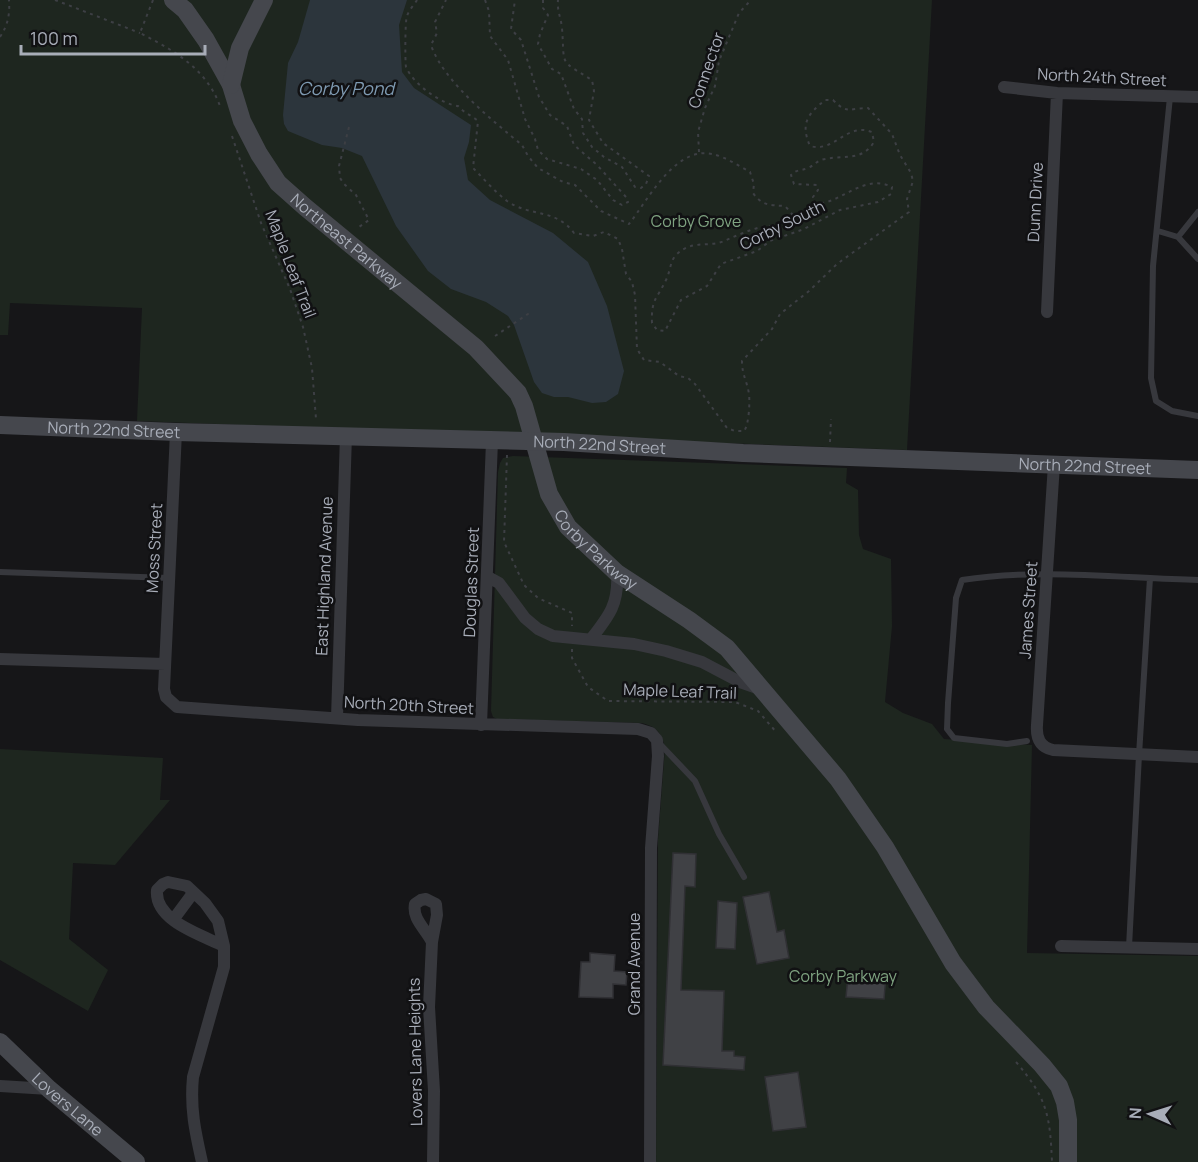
<svg xmlns="http://www.w3.org/2000/svg" width="1198" height="1162" viewBox="0 0 1198 1162" font-family="Manrope,sans-serif">
	<rect width="100%" height="100%" fill="#161618"/>
	<path fill="#1e261f" d="M0 0H932L907 450 137 421 142 308 10 303 8 335H0Z
		M513 456 847 468 846 483 858 490 859 535 863 549 891 559 892 626 885 702 903 713 932 724 944 739 1032 745 1027 953 1198 956V1162H656L658 839 665 748C662 733 656 726 641 723L497 719 493 717 491 711 498 472 500 463 503 458Z
		M0 749 163 758 160 800H170L115 865 73 863 69 939 108 970 88 1011 0 960Z"/>
	<path fill="#2c353c" d="M310 0H407L399 25 402 72 414 88 471 125 469 142 464 158 468 180 490 200 553 233 588 262 607 306 624 371 618 394 606 402 592 403 568 397H554L542 393 534 382 514 325 508 316 486 302 451 289 428 271 396 226 362 156 342 148 322 145 288 131 284 124 283 115 288 63 298 42Z"/>
	<path fill="#404145" stroke="#303034" stroke-width="1.5" d="M673 853 696 854 695 887 685 886 681 990 724 991 722 1051H734V1056L745 1057 744 1070 663 1065Z
		M769 892 777 932 784 930 789 958 757 964 743 897Z
		M718 901 737 903 735 949 716 948Z
		M590 953 615 955 614 971 627 972 626 985 613 984V998L579 997 581 962H590Z
		M875 974 886 975 884 999 846 997 848 976 874 978Z
		M798 1072 806 1127 773 1131 765 1077Z"/>
	<g fill="none" stroke-linecap="round" stroke-linejoin="round">
		<path stroke="#3d3f44" stroke-width="2" stroke-dasharray="3 4.5" stroke-linecap="butt" d="M55 0 140 33
			M153 0 140 33C173 50 206 68 220 106
			M417 0C414 5 409 10 407 16 405 19 405 63 406 67 413 84 441 104 458 106 464 113 471 115 478 121L473 168C484 179 495 192 507 201 530 217 555 208 574 233L593 236 604 232 618 239 622 249 626 274 632 282 635 295 637 349 644 360 660 362 679 376 688 378 695 384 727 428 735 431H744C749 425 750 402 749 394 747 381 742 375 742 361L772 329 780 314 809 291 837 264 909 212 907 199 913 181 911 173 900 155 892 134 868 108C849 108 848 115 833 100H825C808 114 800 123 810 146 835 153 846 122 872 132L874 142C861 163 841 154 821 160 816 162 813 166 808 168 801 171 797 169 791 175L794 184 817 185 818 190 813 197 816 204C842 203 864 173 892 187L891 194 878 202 840 210 804 229 770 241 757 251 721 264 707 286 681 300 665 331 657 330 652 323C651 299 657 299 666 280 670 273 670 261 676 255 692 239 708 248 724 241 736 236 748 230 762 227 775 224 777 230 792 222V214L785 206C770 205 762 206 753 193L754 184 750 172C739 166 724 156 712 154 675 146 648 200 629 224L601 211 575 185 563 182 538 168 528 156 522 145C493 121 443 81 431 45L437 33 435 22 446 0
			M485 0 489 11 490 36 508 60 525 119 535 139 538 150 547 159 581 169 597 180 613 200 622 205 628 202 626 197 597 165 574 145 567 126 550 115 539 97 521 40 511 29 515 0
			M543 0V8L548 15 540 34 538 44 552 69 561 74 574 109 582 119 583 133 592 147 604 157 622 167 635 187 641 188 646 184 649 176 603 143 589 120 594 91 592 80C558 59 565 67 562 28 561 18 557 11 558 0
			M0 37C8 25 10 14 9 0
			M349 127 339 166 340 178 344 184 356 195 369 220 359 227
			M232 136 261 223 290 289 303 327 312 368 316 419
			M699 152 698 132 705 108 715 86 719 61 739 13 751 0
			M495 336 531 312
			M830 442 831 419
			M507 455 504 542 524 585 538 598 572 613V626
			M572 649V658L588 687 608 701 735 702 758 711 777 733
			M1016 1062C1047 1098 1050 1115 1052 1162"/>
		<path stroke="#37383d" stroke-width="6" d="M1170 97 1153 266 1151 378 1156 401 1172 411 1198 416
			M1158 231 1178 237 1198 259
			M1178 237 1198 212
			M0 572 169 578
			M1027 741 1007 744 954 738 947 729 948 703 956 598 962 580C1040 568 1120 578 1198 580
			M659 743 695 781 719 834 744 877
			M1129 947 1139 755 1150 578"/>
		<path stroke="#37383d" stroke-width="12" d="M1004 87 1057 93 1198 97
			M1047 312 1057 93
			M176 432 164 689 166 697 177 707 358 720 638 729 651 733 657 740 658 756 651 848 650 1162
			M1054 464 1037 725C1036 738 1040 747 1053 750L1198 757
			M488 577 499 583 525 618 538 629 553 636 634 644 666 651 702 662 740 682 760 689
			M591 639C609 616 619 604 617 573
			M0 659 165 664
			M337 718 346 435
			M481 725 492 441
			M168 882 187 886 205 903 218 921 224 946C202 935 154 921 157 890L163 884Z
			M426 899 436 904 437 915 432 942C425 928 412 919 415 904L421 900Z
			M173 920 193 893
			M432 942 429 1007 434 1091 433 1162
			M1061 946 1198 949
			M0 1086 49 1089
			M202 1162C195 1131 190 1108 193 1077L224 967V946"/>
		<g stroke="#45474d" stroke-width="18">
			<path id="s1" d="M173 0 185 10 206 40 231 85 242 121 259 154 278 183 305 207 476 348 518 393 524 406 549 494 568 527 617 573 689 620 727 648 838 779 885 847 953 963 986 1007 1042 1065 1059 1086 1065 1102 1068 1120V1162"/>
			<path d="M231 85 240 48 264 0"/>
			<path id="s2" d="M0 425 176 432 564 442 743 453 1198 470"/>
			<path id="s3" d="M0 1042 49 1089 136 1162"/>
		</g>
	</g>
	<g text-anchor="middle" stroke-width="5" stroke-linejoin="round" paint-order="stroke">
		<g font-size="16" fill="#a8adb8" stroke="#111113">
			<text transform="translate(706 70) rotate(-71)" y="6">Connector</text>
			<text transform="translate(1102 77) rotate(3)" y="6">North 24th Street</text>
			<text transform="translate(1035 202) rotate(-87)" y="6">Dunn Drive</text>
			<text transform="translate(782 225) rotate(-26)" y="6">Corby South</text>
			<text dy="6" stroke="none"><textPath href="#s1" startOffset="303">Northeast Parkway</textPath></text>
			<text transform="translate(291 264) rotate(69)" y="6">Maple Leaf Trail</text>
			<text dy="6" stroke="none"><textPath href="#s2" startOffset="114">North 22nd Street</textPath></text>
			<text dy="6" stroke="none"><textPath href="#s2" startOffset="600">North 22nd Street</textPath></text>
			<text dy="6" stroke="none"><textPath href="#s2" startOffset="1086">North 22nd Street</textPath></text>
			<text transform="translate(154 548) rotate(-87)" y="6">Moss Street</text>
			<text dy="6" stroke="none"><textPath href="#s1" startOffset="712">Corby Parkway</textPath></text>
			<text transform="translate(324 576) rotate(-88)" y="6">East Highland Avenue</text>
			<text transform="translate(471 582) rotate(-88)" y="6">Douglas Street</text>
			<text transform="translate(1028 610) rotate(-86)" y="6">James Street</text>
			<text transform="translate(680 691) rotate(2)" y="6">Maple Leaf Trail</text>
			<text transform="translate(409 705) rotate(3)" y="6">North 20th Street</text>
			<text transform="translate(634 964) rotate(-90)" y="6">Grand Avenue</text>
			<text transform="translate(415 1052) rotate(-91)" y="6">Lovers Lane Heights</text>
			<text dy="6" stroke="none"><textPath href="#s3" startOffset="92">Lovers Lane</textPath></text>
		</g>
		<g font-size="16" fill="#7fa381" stroke="#111113">
			<text x="696" y="227">Corby Grove</text>
			<text x="843" y="982">Corby Parkway</text>
		</g>
		<g font-size="18" font-style="italic" fill="#7f9bb3" stroke="#111113">
			<text x="346" y="95">Corby Pond</text>
		</g>
	</g>
	<g transform="translate(1150 1114) rotate(273)" stroke="#111113" stroke-width="4.5" paint-order="stroke">
	<path d="M0-4.5L10 22L0 15L-10 22Z" fill="#a8adb8"/>
	<text y="-9" font-size="16" font-weight="bold" text-anchor="middle" fill="#a8adb8">N</text>
	</g>
	<path d="M21 45v9h184v-9" fill="none" stroke="#a8adb8" stroke-width="3"/>
	<text x="30" y="45" font-size="18" fill="#a8adb8" stroke="#111113" stroke-width="4.5" paint-order="stroke">100 m</text>
</svg>
